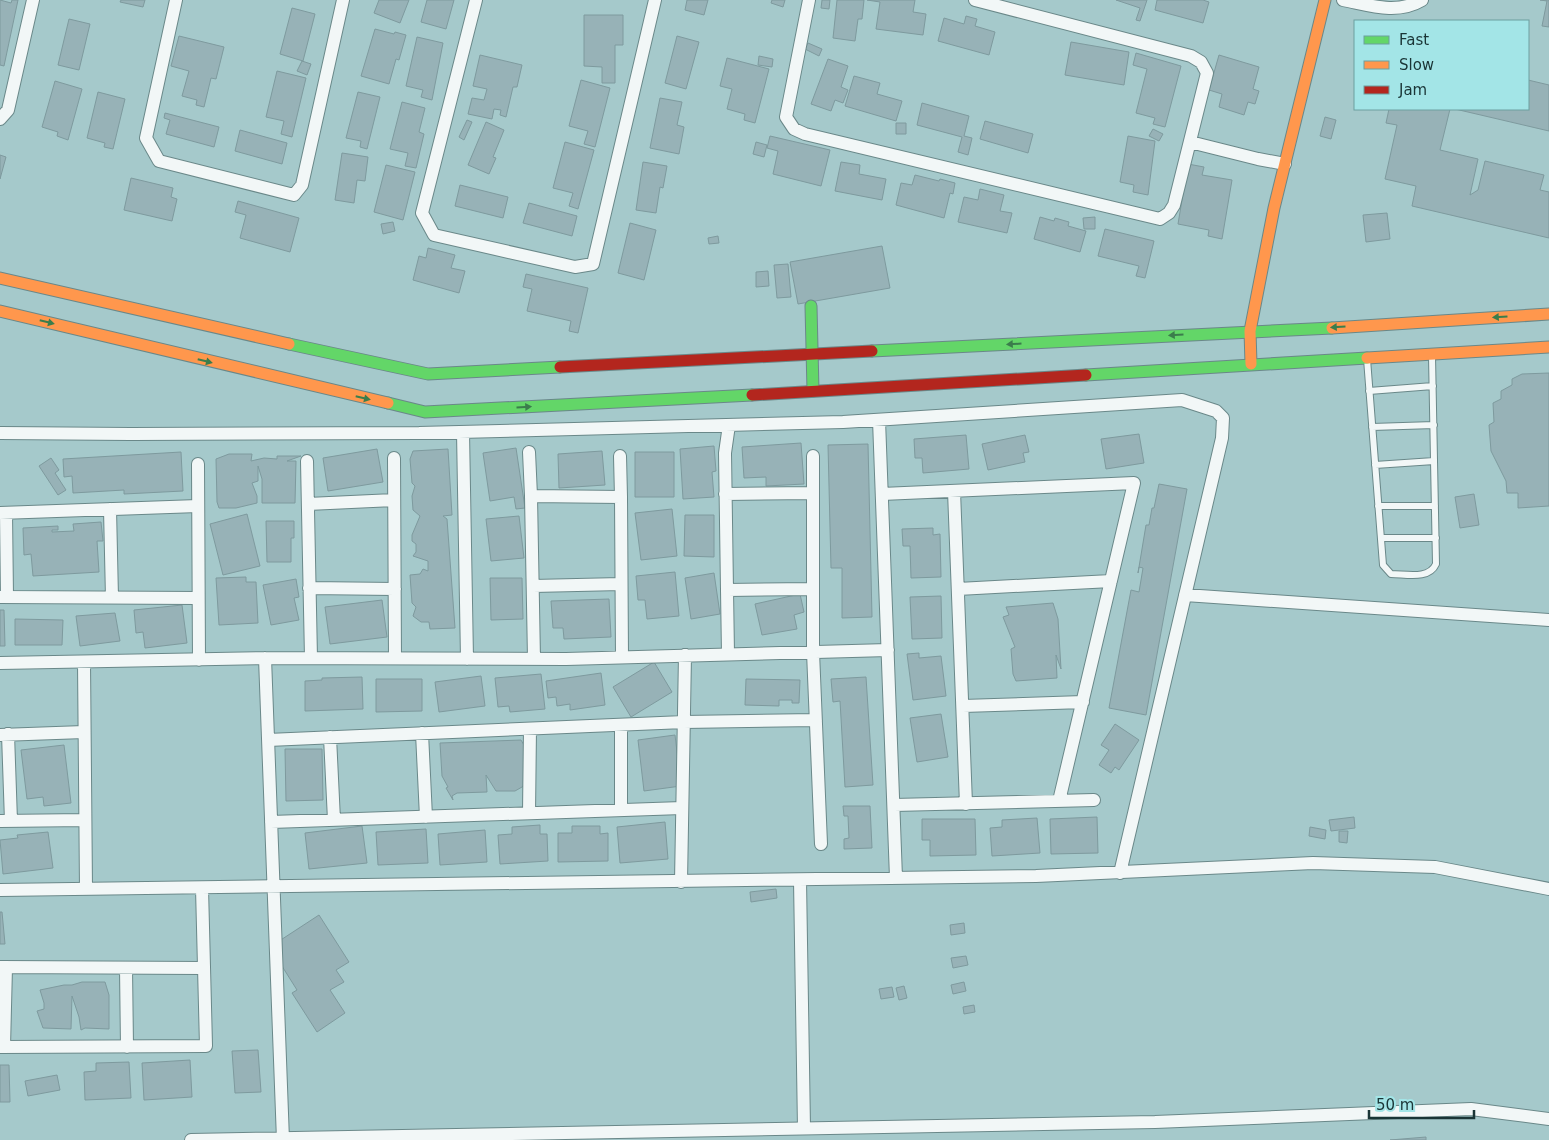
<svg xmlns="http://www.w3.org/2000/svg" width="1549" height="1140" viewBox="0 0 1549 1140" font-family="'DejaVu Sans',sans-serif">
	<rect width="100%" height="100%" fill="#a5c9cb"/>
	<path fill="#97b2b7" stroke="#7e9a9e" d="M0 0 11 3 12 0H18L4 66 0 65Z
		M121 0H145L143 7 120 2Z
		M379 0H409L400 23 374 13Z
		M427 0H454L446 29 421 22Z
		M687 0H708L704 15 685 10Z
		M772 0H785L783 7 771 3Z
		M822 0H830L829 9 821 8Z
		M837 0H864L862 19H858L855 41 833 38Z
		M867 0H915L913 12 926 14 923 35 876 29 880 2Z
		M1116 0H1147L1140 21 1136 20 1140 8Z
		M1157 0H1203L1209 2 1203 23 1155 10Z
		M1540 0H1549V27L1542 26 1547 1Z
		M292 8 315 14 303 61 280 54Z
		M584 15H623V45H615V83H602V67L584 66Z
		M966 16 977 19 975 26 995 32 989 55 938 41 944 18 964 24Z
		M69 19 90 24 79 70 58 65Z
		M375 29 394 34 395 32 406 35 399 60 396 59 389 84 361 76Z
		M179 36 224 47 216 79 211 78 204 107 196 105 197 100 182 96 189 71 171 66Z
		M677 36 699 42 686 89 665 83Z
		M417 37 443 43 432 100 421 97 423 90 406 86Z
		M1071 42 1129 52 1124 85 1065 75Z
		M808 43 822 49 819 56 805 49Z
		M1136 53 1181 66 1165 127 1153 124 1155 118 1136 113 1147 69 1133 65Z
		M480 55 522 65 517 87H513L506 117 500 115 501 110 494 109 492 119 468 114 472 98 484 100 487 89 473 86Z
		M1219 55 1259 67 1253 89 1259 91 1255 104 1248 102 1244 115 1219 107 1222 94 1209 90Z
		M759 56 773 59 772 67 758 65Z
		M727 58 769 69 755 123 744 120 745 114 727 109 732 89 720 86Z
		M828 59 848 66 841 87 848 90 843 103 835 100 831 111 811 104Z
		M302 61 311 64 307 75 297 71Z
		M277 71 306 78 292 137 281 134 284 121 266 117Z
		M854 76 880 83 877 94 902 101 896 121 845 106Z
		M581 80 610 88 595 147 584 144 588 131 569 126Z
		M1528 80 1549 85V131L1455 109H1528Z
		M55 81 82 89 68 140 57 136 58 132 42 127Z
		M98 92 125 99 113 149 104 147 105 143 87 138Z
		M358 92 380 97 367 149 360 147 361 141 346 138Z
		M660 98 682 102 677 125 684 127 679 154 650 148Z
		M402 102 425 108 419 132 424 134 416 168 405 166 408 153 390 149Z
		M922 103 969 116 964 136 972 138 968 155 958 152 962 137 917 125Z
		M1389 109H1450L1440 150 1478 159 1470 195 1478 190 1485 161 1544 175 1540 190 1549 192V238L1412 206 1416 186 1385 179 1397 125 1386 123Z
		M165 113 219 127 214 147 166 134 170 120 164 118Z
		M1325 117 1336 120 1331 139 1320 136Z
		M467 120 472 122 464 140 459 137Z
		M985 121 1033 134 1028 153 980 139Z
		M486 122 504 130 493 157 496 158 489 174 468 165Z
		M896 123H906V134H896Z
		M1153 129 1163 134 1159 141 1149 136Z
		M240 130 287 143 282 164 235 151Z
		M770 136 830 150 821 186 773 174 778 151 767 148Z
		M1128 136 1155 141 1148 195 1133 192 1134 185 1120 182Z
		M565 142 594 150 578 209 569 206 573 193 553 188Z
		M756 142 767 145 764 157 753 154Z
		M342 153 368 157 365 181 357 180 354 203 335 200Z
		M0 155 6 157 0 179Z
		M643 162 667 166 663 188 660 187 656 213 636 210Z
		M841 162 860 165 859 174 886 179 882 200 835 191Z
		M1188 164 1204 167 1202 175 1232 180 1222 239 1208 236 1209 230 1178 224Z
		M386 165 415 172 403 220 374 212Z
		M915 175 939 181 940 179 955 183 953 194 950 193 944 218 896 205 901 183 912 185Z
		M131 178 173 188 171 197 177 199 172 221 124 210Z
		M460 185 508 197 503 218 455 206Z
		M980 189 1004 195 1000 211 1012 213 1007 233 958 222 964 197 978 200Z
		M238 201 299 218 290 252 240 238 246 215 235 212Z
		M529 203 577 216 572 236 523 223Z
		M1387 213 1390 239 1366 242 1363 215Z
		M1040 217 1054 221 1055 218 1069 222 1068 226 1086 231 1080 252 1034 239Z
		M1095 217V229H1084L1083 218Z
		M393 222 395 231 383 234 381 224Z
		M630 223 656 230 644 280 618 273Z
		M1105 229 1154 241 1145 278 1136 276 1139 266 1098 256Z
		M718 236 719 243 709 244 708 238Z
		M882 246 890 288 798 304 790 262Z
		M428 248 455 255 451 268 465 271 459 293 413 280 419 256 426 258Z
		M788 264 791 297 777 298 774 265Z
		M768 271 769 286 756 287V272Z
		M526 274 588 288 578 333 569 331 571 321 527 311 532 289 523 287Z
		M1549 373V506L1518 508V493H1507L1506 481 1491 451 1489 425 1494 422 1493 403 1501 399V391L1512 385V379L1522 374Z
		M1139 434 1144 463 1106 469 1101 439Z
		M966 435 969 469 923 473 922 458H915L914 439Z
		M1025 435 1029 452 1023 453 1025 462 988 470 982 444Z
		M801 443 804 484 766 486V477L744 478 742 447Z
		M868 444 872 617 842 618V568H831L828 445Z
		M714 446 716 471 712 472 714 497 683 499 680 449Z
		M516 448 525 508 516 509 514 497 490 501 483 453Z
		M377 449 383 482 328 491 323 458Z
		M448 449 452 515 443 516 447 519 455 628 430 629 429 622H421L413 616 416 607 412 603 410 575 420 574 423 569 428 571V561L413 556 416 552V544L412 541V535L420 516 413 510 412 496 415 486 412 483 410 459 413 451Z
		M602 451 605 485 559 488 558 454Z
		M181 452 183 491 124 494V490L73 493 72 476 64 477 63 459Z
		M635 452H674V497H635Z
		M229 454H252L251 461 264 458 277 459V456H301L287 461H296L295 503H262V479L258 466V481L252 483 257 496V503L236 508H219L217 502 216 459Z
		M51 458 59 470 55 473 66 490 58 495 39 466Z
		M1159 484 1187 489 1146 715 1109 708 1131 590 1139 592 1143 568 1139 567 1138 573 1146 525H1149L1152 508H1154Z
		M1474 494 1479 525 1460 528 1455 497Z
		M672 509 677 556 641 560 635 513Z
		M247 514 260 566 223 575 210 524Z
		M685 515H714V557L684 556Z
		M519 516 524 558 491 561 486 519Z
		M266 521H294V538H291V562H267Z
		M101 522 103 541H97L99 572 33 576 31 554 24 555 23 528 58 526V530H52V532L74 531 73 524Z
		M933 528V535L940 534 941 577 911 578 910 546H903L902 529Z
		M675 572 679 616 647 619 645 600H638L636 576Z
		M714 573 720 614 691 619 685 578Z
		M246 577V582H256L258 623 219 625 216 578Z
		M490 578H522L523 619 491 620Z
		M296 579 299 597 294 598 299 620 271 625 263 585Z
		M800 594 804 612 794 615 797 629 762 635 755 604Z
		M941 596 942 638 912 639 910 597Z
		M609 599 611 637 564 639 563 628H553L551 601Z
		M382 600 387 637 330 644 325 607Z
		M1053 603 1058 619 1061 669 1056 655 1057 678 1016 681 1013 674 1011 649 1015 647 1003 617 1009 615 1006 607Z
		M182 605 187 643 145 648 143 632 136 633 134 610Z
		M0 610H4L5 646H0Z
		M115 613 120 641 80 646 76 616Z
		M15 619 63 620 62 645H15Z
		M919 653V658L941 656 946 696 913 700 907 654Z
		M654 662 672 692 631 717 613 687Z
		M601 673 605 705 570 710V704L557 706 556 697 548 698 546 681Z
		M541 674 545 709 510 712 509 706 498 707 495 678Z
		M481 676 485 706 439 712 435 682Z
		M362 677 363 709 305 711V681L322 680V678Z
		M866 677 873 785 845 787 840 701 833 702 831 679Z
		M376 679H422V711L376 712Z
		M746 679 800 680 799 703H792V700H779V706L745 705Z
		M941 714 948 757 917 762 910 718Z
		M1115 724 1139 740 1119 770 1115 767 1111 773 1099 765 1109 750 1101 745Z
		M675 735 681 786 644 791 638 740Z
		M521 740 528 752 529 783 515 791H496L486 775 487 792 457 793 452 796 453 800 446 788 448 787 442 776 440 743Z
		M64 745 71 803 44 806 43 797 27 799 21 750Z
		M285 749H322L323 800 286 801Z
		M843 806H870L872 848 844 849V839L849 838 848 816H844Z
		M1097 817 1098 853 1051 854 1050 819Z
		M1354 817 1355 828 1331 831 1329 820Z
		M1037 818 1040 853 992 856 990 828 1002 827V820Z
		M922 819H975L976 855 930 856V840H922Z
		M665 822 668 859 620 863 617 827Z
		M540 825V834H547L548 861 500 864 498 835 512 834V827Z
		M362 826 367 863 309 869 305 833Z
		M572 826H600V834L608 833V861L558 862V833H572Z
		M1310 827 1326 830 1325 839 1309 836Z
		M426 829 428 863 378 865 376 832Z
		M485 830 487 862 440 865 438 834Z
		M1339 831H1348L1347 843 1339 842Z
		M48 832 53 868 3 874 0 840 18 838 17 835Z
		M776 889 777 898 751 902 750 892Z
		M0 912H2L5 944H0Z
		M319 915 349 962 336 970 344 982 330 990 345 1013 317 1032 292 993 297 990 270 947Z
		M964 923 965 933 951 935 950 925Z
		M966 956 968 965 953 968 951 958Z
		M82 982H105L109 995V1029L85 1028 81 1030 79 1017 72 996 71 1029 43 1028 37 1011 44 1009V1003L40 990 64 985H72Z
		M964 982 966 991 953 994 951 985Z
		M904 986 907 998 899 1000 896 988Z
		M892 987 894 997 881 999 879 989Z
		M974 1005 975 1012 964 1014 963 1007Z
		M258 1050 261 1092 235 1093 232 1051Z
		M190 1060 192 1097 144 1100 142 1063Z
		M129 1062 131 1098 85 1100 84 1072 96 1071V1063Z
		M0 1065H9L10 1102H0Z
		M57 1075 60 1090 28 1096 25 1081Z
		M1426 1137V1140H1390Z"/>
	<g fill="none" stroke-linecap="round" stroke-linejoin="round">
		<defs>
			<path id="lane" d="M1367 359 1383 565 1391 574C1406 574 1429 580 1436 564L1432 356
				M1369 391 1433 386
				M1372 427 1434 425
				M1375 465 1434 461
				M1378 506H1435
				M1381 538H1436"/>
			<path id="street" d="M176 0 146 138 159 161 294 195 302 185 343 0
				M476 0 422 213 434 235 575 267 593 264 655 0
				M809 0 786 117 794 129 805 134 1160 219 1169 213 1174 205 1207 73 1201 62 1191 56 975 0
				M1343 0C1369 5 1397 15 1422 0
				M0 119 8 110 33 0
				M1190 142 1258 159 1285 164
				M879 420 896 878
				M729 425 725 453 727 590 813 589
				M463 432 467 659
				M0 433 131 434 419 433 843 422 1182 400 1216 411 1223 418 1222 438 1120 873
				M529 452 531 496
				M620 456 621 497
				M813 456V652L821 844
				M394 458 395 658
				M307 461 311 658
				M198 464 199 660
				M954 491 966 804
				M725 494 813 493
				M882 494 1134 483 1059 801
				M308 504 394 500
				M110 509 112 598
				M0 513 198 506
				M6 513 7 597
				M533 586 621 584
				M309 588 395 589
				M958 589 1111 581
				M727 590 728 654
				M1185 595 1549 620
				M0 597 198 598
				M265 658 283 1140
				M534 659 531 496 621 497 622 657
				M84 662 86 889
				M0 663 265 658 566 659 888 650
				M963 706 1083 702
				M621 725V810
				M422 733 426 817
				M8 734 11 821
				M0 735 84 732
				M330 737 334 820
				M268 740 684 722 816 720
				M894 805 1094 800
				M529 813 530 729
				M0 821 85 820
				M271 822 682 808
				M800 880 804 1128
				M681 882 685 655
				M0 890 1036 876 1313 863 1435 867 1549 889
				M0 967 204 968
				M126 968 127 1047
				M0 1047 206 1046 202 888
				M4 1047 6 967
				M191 1140 1155 1122 1471 1109 1549 1119"/>
			<path id="fast" d="M811 306 813 391
				M289 344 428 374 560 367
				M872 351 1332 328
				M1086 375 1367 358
				M388 403 425 412 752 395"/>
			<path id="slow" d="M0 278 289 344
				M0 311 388 403
				M1332 328 1549 314
				M1367 358 1549 347
				M1251 364 1250 331 1274 208 1325 0"/>
			<path id="jam" d="M560 367 872 351
				M752 395 1086 375"/>
		</defs>
		<use href="#lane" stroke="#6a8889" stroke-width="8"/>
		<use href="#street" stroke="#6a8889" stroke-width="14"/>
		<use href="#fast" stroke="#6a8889" stroke-width="13"/>
		<use href="#slow" stroke="#6a8889" stroke-width="13"/>
		<use href="#jam" stroke="#6a8889" stroke-width="13"/>
		<use href="#lane" stroke="#f2f7f7" stroke-width="6"/>
		<use href="#street" stroke="#f2f7f7" stroke-width="12"/>
		<use href="#fast" stroke="#63d668" stroke-width="11"/>
		<use href="#slow" stroke="#ff974d" stroke-width="11"/>
		<use href="#jam" stroke="#b3261e" stroke-width="11"/>
	</g>
	<defs><path id="oneway-solid" d="M-6-.8H1V-3.2L6.5 0L1 3.2V.8H-6Z" transform="scale(1.25)"/></defs>
	<g fill="#3b7d4c">
		<use href="#oneway-solid" transform="translate(1500 317) rotate(176)"/>
		<use href="#oneway-solid" transform="translate(47 322) rotate(14)"/>
		<use href="#oneway-solid" transform="translate(1338 327) rotate(177)"/>
		<use href="#oneway-solid" transform="translate(1176 335) rotate(177)"/>
		<use href="#oneway-solid" transform="translate(1014 344) rotate(177)"/>
		<use href="#oneway-solid" transform="translate(205 361) rotate(14)"/>
		<use href="#oneway-solid" transform="translate(363 398) rotate(13)"/>
		<use href="#oneway-solid" transform="translate(524 407) rotate(-3)"/>
	</g>
	<rect x="1354" y="20" width="175" height="90" fill="#a3e5e7" stroke="#6c9fa0"/>
	<rect x="1364" y="36" width="25" height="8" fill="#63d668" stroke="#6c9fa0"/>
	<text x="1399" y="45" font-size="15" fill="#1a3536">Fast</text>
	<rect x="1364" y="61" width="25" height="8" fill="#ff974d" stroke="#6c9fa0"/>
	<text x="1399" y="70" font-size="15" fill="#1a3536">Slow</text>
	<rect x="1364" y="86" width="25" height="8" fill="#b3261e" stroke="#6c9fa0"/>
	<text x="1399" y="95" font-size="15" fill="#1a3536">Jam</text>
	<path d="M1369 1110v8h105v-8" fill="none" stroke="#1a3536" stroke-width="2.5"/>
	<text x="1376" y="1110" font-size="15" fill="#1a3536" stroke="#a3e5e7" stroke-width="4" paint-order="stroke">50 m</text>
</svg>
